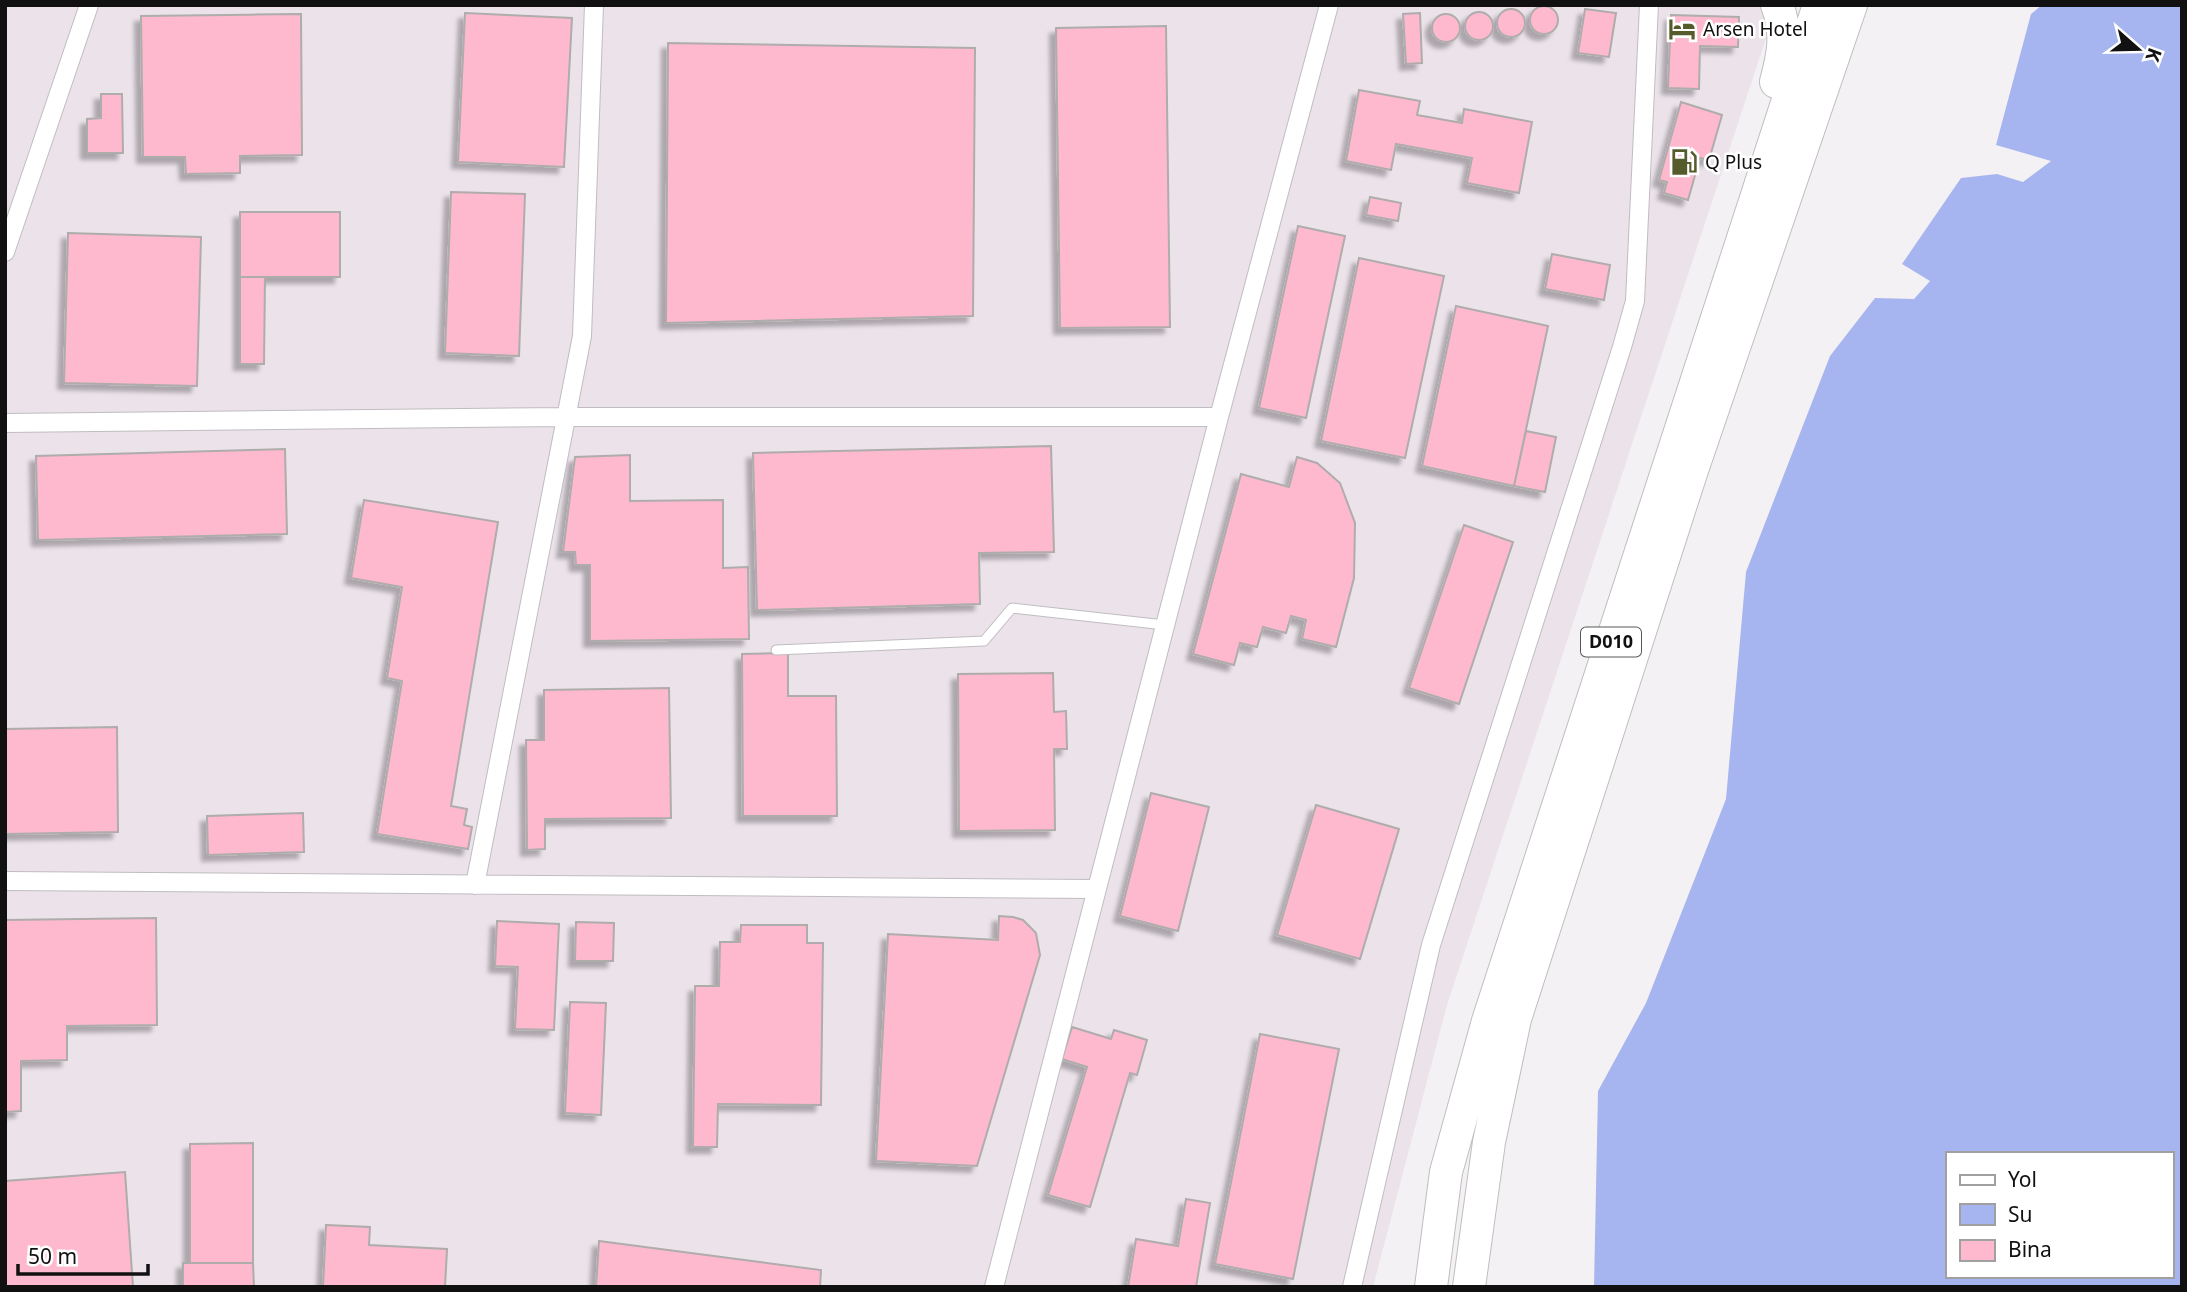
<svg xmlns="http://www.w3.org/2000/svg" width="2187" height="1292" viewBox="0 0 2187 1292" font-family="'Noto Sans',sans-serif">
	<defs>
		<filter id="shadow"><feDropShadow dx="-6" dy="6" stdDeviation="2" flood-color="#0004"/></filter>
	</defs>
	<rect width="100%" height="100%" fill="#f4f1f4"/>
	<path fill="#ebe2ea" d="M5 5H1777L1447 1005 1373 1287H5Z"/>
	<path fill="#a6b5ef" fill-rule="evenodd" d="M2042 5H2182V1287H1594L1598 1091 1646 1003 1726 799 1746 572 1830 356 1875 298 1914 299 1930 281 1902 264 1961 178 1997 174 2023 182 2051 161 1996 145 2031 14ZM1947 1154H2171V1276H1947Z"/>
	<path fill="#feb9ce" stroke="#afacac" stroke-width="2" filter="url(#shadow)" d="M1530 20a14 14 0 1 1 28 0a14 14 0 1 1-28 0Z
		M1585 9 1616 13 1609 57 1578 53Z
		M1497 23a14 14 0 1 1 28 0a14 14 0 1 1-28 0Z
		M1465 26a14 14 0 1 1 28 0a14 14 0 1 1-28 0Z
		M465 13 572 18 564 167 458 162Z
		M1420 13 1422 63 1406 64 1403 14Z
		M301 14 302 155 240 156V173L186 174 185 157H143L141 16Z
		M1432 28a14 14 0 1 1 28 0a14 14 0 1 1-28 0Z
		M1671 15 1739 17 1738 47 1700 46 1699 89 1668 88Z
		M1166 26 1170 327 1060 328 1056 28Z
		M668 43 975 48 973 316 666 323Z
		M1359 90 1420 101 1417 115 1462 123 1464 109 1532 122 1519 193 1467 183 1472 158 1396 144 1391 170 1346 161Z
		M101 94H122L123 153H87V119L101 118Z
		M1681 102 1722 115 1709 160 1700 158 1688 200 1664 193 1667 182 1659 180Z
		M451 192 525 194 519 356 445 353Z
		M1370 197 1401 203 1398 221 1366 215Z
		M240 212H340V277H240Z
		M1298 226 1345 236 1306 418 1259 408Z
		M68 233 201 237 197 386 64 383Z
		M1552 254 1610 265 1604 300 1545 289Z
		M1359 258 1444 276 1405 458 1321 441Z
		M240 277H265L264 364H240Z
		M1456 306 1548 326 1514 486 1422 466Z
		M1526 431 1556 437 1545 492 1514 486Z
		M1051 446 1054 552 979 553 980 604 757 610 753 453Z
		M285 449 287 534 38 540 36 456Z
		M630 455V501L723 500V568L748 567 749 639 590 641V565H576L575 552H563L575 457Z
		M1297 457 1317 463 1340 483 1355 523 1354 578 1336 647 1302 639 1306 620 1291 616 1286 633 1263 627 1257 647 1240 643 1234 665 1193 654 1241 474 1289 487Z
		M364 500 498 522 451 806 467 809 464 825 472 827 468 849 377 834 402 681 387 678 402 587 351 578Z
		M1464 525 1513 542 1459 704 1409 688Z
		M788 653V696H836L837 816H743L742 654Z
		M1053 673 1054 712 1066 711 1067 749H1054L1055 830 959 831 958 674Z
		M669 688 671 818 545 819V849L527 850 526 740H544V690Z
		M117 727 118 832 5 834V729Z
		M1151 793 1209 807 1178 931 1120 916Z
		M1316 805 1399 829 1360 959 1277 935Z
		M303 813 304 852 208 855 207 816Z
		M999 916 1013 917 1023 920 1036 933 1040 955 977 1166 876 1161 888 934 998 940Z
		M156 918 157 1025 67 1026V1060L21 1061V1111L5 1112V920Z
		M497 921 559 924 554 1030 515 1029 518 967 495 966Z
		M576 922 614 923 613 961H575Z
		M741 925H807V943H823L821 1105 718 1104 717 1147H693L695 986H719L720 942H740Z
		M570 1002 606 1003 601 1115 565 1113Z
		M1072 1027 1111 1039 1114 1030 1147 1040 1137 1075 1130 1073 1090 1207 1048 1195 1087 1067 1062 1059Z
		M1260 1034 1339 1049 1293 1279 1215 1264Z
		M253 1143V1263H190V1144Z
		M125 1172 133 1287H5V1181Z
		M1186 1199 1210 1203 1196 1287H1128L1136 1239 1178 1246Z
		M326 1225 370 1227 369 1245 447 1249 445 1287H323Z
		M599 1241 821 1270 820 1287H596Z
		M183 1263H253L254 1287H183Z"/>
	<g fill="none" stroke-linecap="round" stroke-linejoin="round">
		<defs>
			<path id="lane" d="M776 650 984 641 1012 608 1165 625"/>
			<path id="street" d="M5 252 89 5
				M5 423 565 417H1219
				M5 881 1097 889
				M475 885 582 336 594 5
				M994 1287 1219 417 1329 5
				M1352 1287 1431 945 1622 347 1635 301 1649 5"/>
			<path id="highway" d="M1776 82C1783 56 1788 32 1777 5
				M1431 1287 1446 1172 1488 1021 1819 5
				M1469 1287 1489 1142 1515 1019 1691 473 1851 5"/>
		</defs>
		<use href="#lane" stroke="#c0bdc0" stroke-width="11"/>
		<use href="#street" stroke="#c0bdc0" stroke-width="20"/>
		<use href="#highway" stroke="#c0bdc0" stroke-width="34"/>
		<use href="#lane" stroke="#fff" stroke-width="9"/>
		<use href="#street" stroke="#fff" stroke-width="18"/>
		<use href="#highway" stroke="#fff" stroke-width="32"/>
	</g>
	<defs>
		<symbol id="hotel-bare" viewBox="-9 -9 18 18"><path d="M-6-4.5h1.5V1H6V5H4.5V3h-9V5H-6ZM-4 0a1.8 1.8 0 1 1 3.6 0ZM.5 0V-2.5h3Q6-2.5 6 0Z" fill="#555b2a" stroke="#fff" stroke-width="2.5" paint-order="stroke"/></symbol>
		<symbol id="fuel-bare" viewBox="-9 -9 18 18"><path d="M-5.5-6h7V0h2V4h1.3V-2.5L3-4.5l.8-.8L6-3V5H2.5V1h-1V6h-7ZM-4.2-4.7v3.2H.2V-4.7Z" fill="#555b2a" stroke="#fff" stroke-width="2.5" paint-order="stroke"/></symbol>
	</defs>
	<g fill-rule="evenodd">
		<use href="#hotel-bare" x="1663" y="10" width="38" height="38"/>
		<use href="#fuel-bare" x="1665" y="143" width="38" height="38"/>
	</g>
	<g text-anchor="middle" stroke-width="5" stroke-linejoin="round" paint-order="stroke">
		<rect fill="#fff" stroke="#595859" stroke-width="2" x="1581" y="627.5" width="60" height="29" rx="5"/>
		<g font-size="18" font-weight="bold" fill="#121112">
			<text x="1611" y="648">D010</text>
		</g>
		<g font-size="19" fill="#121112" stroke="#fff" text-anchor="start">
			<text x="1703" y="36">Arsen Hotel</text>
			<text x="1705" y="169">Q Plus</text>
		</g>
	</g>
	<rect width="2187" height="1292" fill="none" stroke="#121112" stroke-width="14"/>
	<rect x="1946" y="1152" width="228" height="126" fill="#ffffff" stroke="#a0a0a0" stroke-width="2"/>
	<rect x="1960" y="1175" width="35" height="10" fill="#ffffff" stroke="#a0a0a0" stroke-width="2"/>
	<text x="2008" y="1187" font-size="21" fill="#121112">Yol</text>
	<rect x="1960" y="1204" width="35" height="21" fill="#a6b5ef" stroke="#a0a0a0" stroke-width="2"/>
	<text x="2008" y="1222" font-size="21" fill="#121112">Su</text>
	<rect x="1960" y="1240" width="35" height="21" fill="#feb9ce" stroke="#a0a0a0" stroke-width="2"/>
	<text x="2008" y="1257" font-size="21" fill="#121112">Bina</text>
	<g transform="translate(2138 49) rotate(110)" stroke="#ffffff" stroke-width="5" paint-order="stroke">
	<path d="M0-5L12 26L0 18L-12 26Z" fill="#121112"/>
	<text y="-10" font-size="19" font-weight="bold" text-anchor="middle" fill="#121112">K</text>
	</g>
	<path d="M18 1264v10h130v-10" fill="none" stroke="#121112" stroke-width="3.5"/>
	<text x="28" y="1264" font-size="21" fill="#121112" stroke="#ffffff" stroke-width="5" paint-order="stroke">50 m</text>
</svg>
